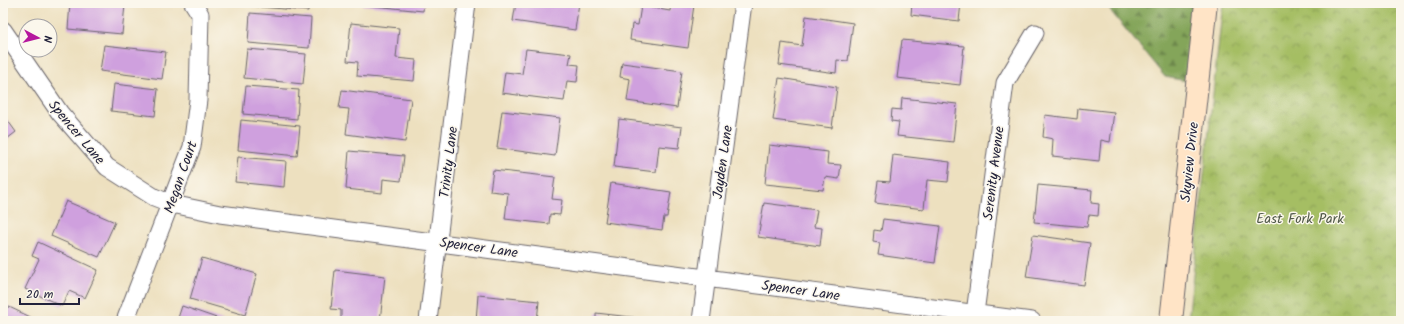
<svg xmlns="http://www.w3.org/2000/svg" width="1404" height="324" viewBox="0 0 1404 324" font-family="Kalam,sans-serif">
	<defs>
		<pattern id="forest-firs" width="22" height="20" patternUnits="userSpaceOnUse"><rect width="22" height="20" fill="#84a55a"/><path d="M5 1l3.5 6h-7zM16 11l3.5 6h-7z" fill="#6c864c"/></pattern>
		<pattern id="park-crowns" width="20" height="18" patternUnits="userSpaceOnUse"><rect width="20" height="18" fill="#a5be64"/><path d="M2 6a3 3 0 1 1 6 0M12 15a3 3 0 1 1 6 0" fill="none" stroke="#869a54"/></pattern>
	</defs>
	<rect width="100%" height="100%" fill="#fbf7ec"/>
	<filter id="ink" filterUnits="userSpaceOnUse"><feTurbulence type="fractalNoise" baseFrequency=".025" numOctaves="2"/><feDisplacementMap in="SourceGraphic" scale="8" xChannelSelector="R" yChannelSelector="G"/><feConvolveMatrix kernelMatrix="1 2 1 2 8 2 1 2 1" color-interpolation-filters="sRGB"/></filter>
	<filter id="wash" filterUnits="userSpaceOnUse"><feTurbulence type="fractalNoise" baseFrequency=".012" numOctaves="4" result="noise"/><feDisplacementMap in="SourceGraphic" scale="16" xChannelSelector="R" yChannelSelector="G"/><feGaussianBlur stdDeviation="0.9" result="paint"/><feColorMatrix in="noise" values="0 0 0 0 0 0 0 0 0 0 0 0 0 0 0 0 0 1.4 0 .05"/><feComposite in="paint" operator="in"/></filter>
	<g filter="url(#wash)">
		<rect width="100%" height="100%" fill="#ede0bf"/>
		<path fill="url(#forest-firs)" stroke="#53644a" d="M1104 3H1195L1187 81 1165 77Z"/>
		<path fill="url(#park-crowns)" stroke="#647050" d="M1223 3H1401V321H1188Z"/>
		<g id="blocks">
			<path fill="#cfa0de" d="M70 3H107L125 5 122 34 68 29Z
				M249 3H309L308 11 249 6Z
				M363 3H424L423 11 363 5Z
				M516 3H579L575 30 513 21Z
				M671 3 694 5 688 48 630 40 632 24 638 25 641 6 670 11Z
				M912 3H961L959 21 911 15Z
				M250 13 311 18 309 48 248 43Z
				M806 16 853 23 848 61 837 60 836 73 779 65 782 43 802 46Z
				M351 23 399 28 396 58 416 60 414 81 357 76 358 62 347 61Z
				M902 40 964 46 960 85 897 78Z
				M104 45 166 52 162 79 100 71Z
				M247 49 306 54 303 84 244 78Z
				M526 49 571 54 569 64 579 65 577 82 567 81 564 101 502 93 505 72 522 74Z
				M622 63 682 71 677 108 627 101 630 79 620 77Z
				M779 78 837 87 832 128 773 120Z
				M114 84 158 89 155 116 111 111Z
				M246 86 299 90 297 119 243 114Z
				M342 90 411 99 405 142 346 134 349 109 339 108Z
				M902 98 957 104 953 142 897 136 899 122 891 121 892 109 901 110Z
				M1078 108 1114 112 1110 142 1101 140 1099 161 1052 156 1053 139 1043 137 1045 115 1077 119Z
				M502 111 560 118 555 156 497 148Z
				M3 114 16 132 3 142Z
				M619 119 682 127 679 148 659 146 656 172 614 167Z
				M241 120 300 126 297 156 238 150Z
				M769 145 828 152 827 164 841 165 839 179 825 177 823 190 765 184Z
				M349 151 404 156 401 181 383 179 382 193 346 189Z
				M893 155 950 162 948 182 927 180 924 209 875 203 878 181 890 182Z
				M238 157 286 161 284 187 235 182Z
				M493 170 555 177 552 199 562 200 560 215 550 214 549 224 505 219 508 193 490 191Z
				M611 183 671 192 667 217H664L662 230 605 222Z
				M1038 185 1092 190 1091 203 1099 204 1098 216 1089 215 1087 227 1034 222Z
				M66 201 115 222 99 257 51 236Z
				M764 203 817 210 814 227 822 228 820 246 758 237Z
				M883 219 940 226 935 263 878 255 880 243 873 242 874 230 881 231Z
				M1033 235 1090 243 1084 285 1026 277Z
				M38 242 98 270 85 298 69 291 62 306 25 289 39 259 32 256Z
				M202 258 257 274 245 315 190 299Z
				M335 270 385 276 380 321 341 320V310L331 309Z
				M478 295 539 301 537 321H476Z
				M7 306 39 321H3V315Z
				M182 306 225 321H177Z
				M596 313 657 320V321H596Z"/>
		</g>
	</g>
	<g filter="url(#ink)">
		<use href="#blocks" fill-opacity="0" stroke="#696469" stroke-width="1"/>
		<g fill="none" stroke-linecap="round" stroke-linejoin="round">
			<defs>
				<path id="street" d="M3 30 60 113 107 167 154 197 172 204 220 214 1032 321
					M125 321 192 147 198 100 200 14 193 3
					M428 321 467 3
					M701 321 743 3
					M974 321 1005 83 1035 33"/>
				<path id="secondary" d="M1171 321 1206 3"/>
			</defs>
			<use href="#street" stroke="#696469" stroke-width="19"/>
			<use href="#secondary" stroke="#696469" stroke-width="24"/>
			<use href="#street" stroke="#fff" stroke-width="17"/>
			<use href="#secondary" stroke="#ffe4c6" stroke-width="22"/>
		</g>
	</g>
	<g text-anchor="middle" stroke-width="3" stroke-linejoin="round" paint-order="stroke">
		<g font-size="14" fill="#22223b" stroke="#fbf7ec">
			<text transform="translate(77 132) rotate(50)" y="5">Spencer Lane</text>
			<text transform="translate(448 162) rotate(-83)" y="5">Trinity Lane</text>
			<text transform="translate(722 162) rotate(-82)" y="5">Jayden Lane</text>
			<text transform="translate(1189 162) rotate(-84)" y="5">Skyview Drive</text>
			<text transform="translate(993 173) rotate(-83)" y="5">Serenity Avenue</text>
			<text transform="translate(180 177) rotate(-71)" y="5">Megan Court</text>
			<text transform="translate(479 247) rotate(8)" y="5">Spencer Lane</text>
			<text transform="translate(801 290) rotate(8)" y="5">Spencer Lane</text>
		</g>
		<g font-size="14" fill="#505949" stroke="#fbf7ec">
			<text x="1300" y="223">East Fork Park</text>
		</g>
	</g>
	<rect width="1404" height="324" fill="none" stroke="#fbf7ec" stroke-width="16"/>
	<g transform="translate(38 38) rotate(97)"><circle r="19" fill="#fbf7ec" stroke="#a4a2a5"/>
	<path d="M0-3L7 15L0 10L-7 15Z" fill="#b5179e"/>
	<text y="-6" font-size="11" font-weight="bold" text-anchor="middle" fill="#22223b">N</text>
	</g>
	<path d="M20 298v6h59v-6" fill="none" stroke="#22223b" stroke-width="2"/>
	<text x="26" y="298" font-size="12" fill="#22223b" stroke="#fbf7ec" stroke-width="3" paint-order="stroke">20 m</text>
</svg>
